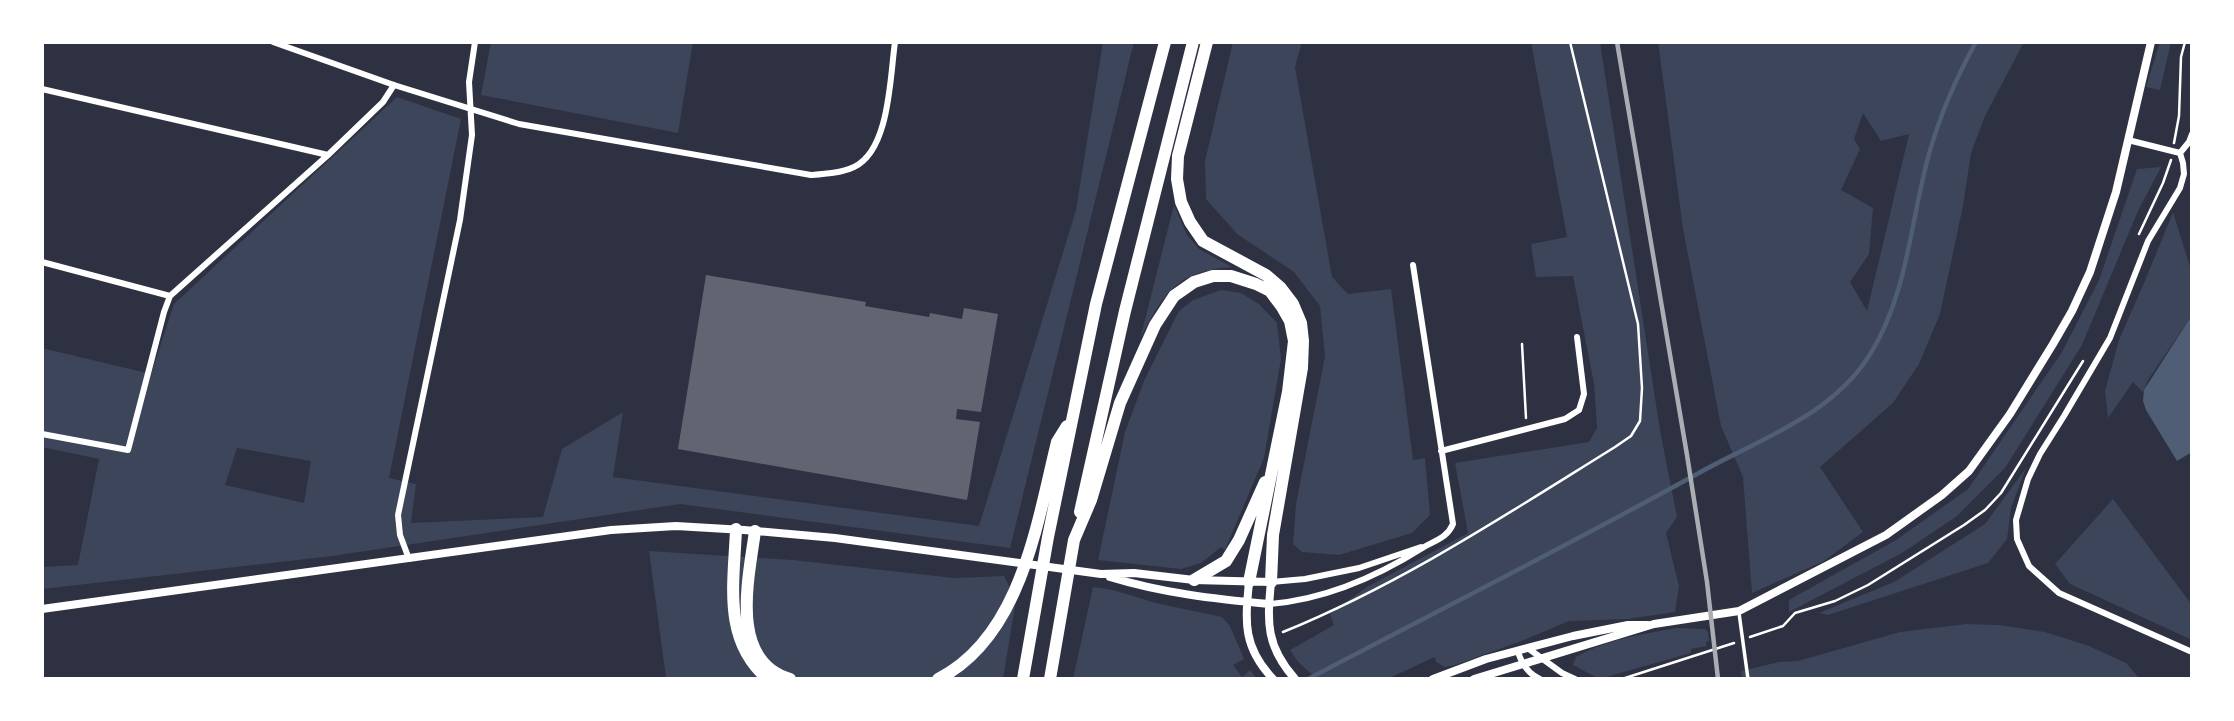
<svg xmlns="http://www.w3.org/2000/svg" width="2234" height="721" viewBox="0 0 2234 721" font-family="Lato,sans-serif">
	<rect width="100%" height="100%" fill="#2d3142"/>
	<path fill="#3c4559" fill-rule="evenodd" d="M491 42H693L678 133 481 95Z
		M1103 42H1134L1010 548 680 504 332 556 42 589V567L78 565 99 459 42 447V348L151 374 174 304 397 97 461 119 389 478 416 484 411 523 543 517 562 449 623 412 613 477 979 526 1076 210ZM237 448 311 461 304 503 225 485Z
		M1233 42H1302L1295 67 1332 277 1348 294 1391 289 1413 460 1425 458 1430 515 1412 533 1339 555 1302 552 1293 544 1296 504 1325 356 1320 306 1294 272 1237 234 1206 199 1205 161Z
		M1531 42H1600L1660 430 1677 517 1666 533 1679 586 1675 612 1628 619 1569 621 1524 640 1455 665 1445 667 1436 662 1435 657 1387 679H1317L1298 662 1290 650 1334 625 1330 614 1367 587 1468 533 1455 463 1589 442 1597 428 1594 384 1573 276 1536 277 1531 244 1567 237Z
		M1658 42H2024L1985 116 1971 153 1963 206 1940 314 1919 364 1893 403 1820 467 1863 532 1824 561 1752 593 1743 477 1721 426 1683 229ZM1863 113 1881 141 1909 134 1867 311 1850 282 1869 254 1873 208 1841 190 1860 149 1854 139Z
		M2160 42H2171L2160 90 2146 87Z
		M2161 167 2138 211 2082 345 2005 468 1957 516 1902 553 1789 612V600L1896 540 1968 489 2062 352 2099 280 2137 169Z
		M1174 205 1187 235 1199 249 1232 267C1175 272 1165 292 1140 339Z
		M2173 212 2192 273V315L2148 380 2143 392 2133 382 2108 418 2105 391 2119 340 2147 276Z
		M1221 290 1241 293 1259 304 1277 323 1281 359 1264 458 1225 550 1221 547 1201 563 1181 569 1098 560 1125 432 1144 381 1179 311 1193 300Z
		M2026 468 2011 508 2007 539 1988 563 1828 615 1819 613 1894 582 1985 524Z
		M2113 499 2192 605V640L2070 584 2055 564Z
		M649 551 793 560 954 578 1004 576 1016 600 1003 679H663L666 678Z
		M1093 587 1113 590 1156 603 1222 617 1230 626 1244 659 1233 665 1242 677 1250 670 1257 679H1073Z
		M1966 624 1999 625 2045 632 2089 646 2126 663 2140 679H1742L1741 671 1779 662 1798 661 1900 632Z
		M1676 628 1705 629 1708 632 1709 641 1706 642V646L1691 649V653L1599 679 1573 665 1576 657C1605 640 1643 634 1676 628Z"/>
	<path fill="#4f5d75" d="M2192 315V452L2177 461 2146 410 2143 401 2144 390Z"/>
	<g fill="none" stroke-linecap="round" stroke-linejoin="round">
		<path stroke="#4f5d75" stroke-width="4.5" d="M1308 679C1437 611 1569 545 1697 474 1757 440 1830 417 1869 356 1908 295 1910 222 1929 154 1940 115 1956 78 1976 42"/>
	</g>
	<path fill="#626471" d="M706 275 866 302 865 306 929 317 930 313 962 319 964 308 998 314 981 412 957 409 956 419 980 422 967 500 678 449Z"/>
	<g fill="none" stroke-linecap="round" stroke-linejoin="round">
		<path stroke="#fff" stroke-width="2.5" d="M2174 143 2179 116 2181 57 2185 42
			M2139 234 2163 183 2171 160
			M1522 344 1526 418
			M1283 632C1401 584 1507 514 1615 447L1631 436 1640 421 1642 388 1638 324 1570 42
			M1750 637 1783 626 1795 613 1835 601 1868 585 1964 525 1985 510 2001 493 2083 361
			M1622 679 1734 643"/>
		<path stroke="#fff" stroke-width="3.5" d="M1739 613 1748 679"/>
		<path stroke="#fff" stroke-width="6" d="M273 42 394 85 519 124 811 175C825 174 841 173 854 167 890 150 890 76 895 42
			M42 89 328 155
			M2128 140 2180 153
			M2180 153 2183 163 2184 174 2180 188 2148 241 2110 338 2064 416 2040 454 2028 479 2016 520 2017 539 2029 566 2059 593 2192 652
			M2180 153 2189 142 2192 134
			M42 262 170 296
			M42 434 128 450 164 312 170 296 328 155 383 102 394 85
			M1441 451 1565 419 1579 410 1584 394 1577 337
			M409 559 400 535 398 515 460 220 472 135 469 82 475 42
			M1271 582 1305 579 1359 568 1421 547
			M1269 604C1324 600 1378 576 1424 547 1436 540 1447 538 1453 524L1413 265
			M1529 649 1562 673 1575 679
			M1518 652C1522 664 1528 674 1540 679"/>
		<path stroke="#fff" stroke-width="8" d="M1110 577C1162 593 1215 599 1269 604
			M1249 582C1245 623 1243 647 1273 679
			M42 609 611 530 676 526 744 530 835 538 1101 574 1134 573 1194 580 1271 582C1267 623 1266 646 1295 679
			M1433 679 1486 659 1573 636 1628 625H1648
			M1474 679 1654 624 1739 611 1886 535 1942 495 1969 471 2010 414 2053 344 2072 311 2090 272 2116 192 2151 42"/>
		<path stroke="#fff" stroke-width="12" d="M1207 42 1178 156 1177 179 1181 202 1190 222 1203 241 1266 275 1280 287 1293 304 1301 323 1303 341 1302 368 1273 535 1271 582
			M1080 512 1125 311 1193 42
			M736 529C734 583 722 640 768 679
			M755 531C749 577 728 661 790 679
			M1194 580 1226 561 1239 540 1265 482
			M938 679C1021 637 1037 523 1057 442L1067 426
			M1023 679 1048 537 1096 304 1165 42
			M1050 679 1074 540 1091 500 1120 403 1155 325 1174 296 1194 282 1213 276H1231L1256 284 1270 291 1282 307 1290 321 1294 341 1288 392 1249 582"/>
		<path stroke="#abadb3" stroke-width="4.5" d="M1617 42 1687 455 1707 582 1718 679"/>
	</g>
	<rect width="2234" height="721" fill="none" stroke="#ffffff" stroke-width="88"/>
</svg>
